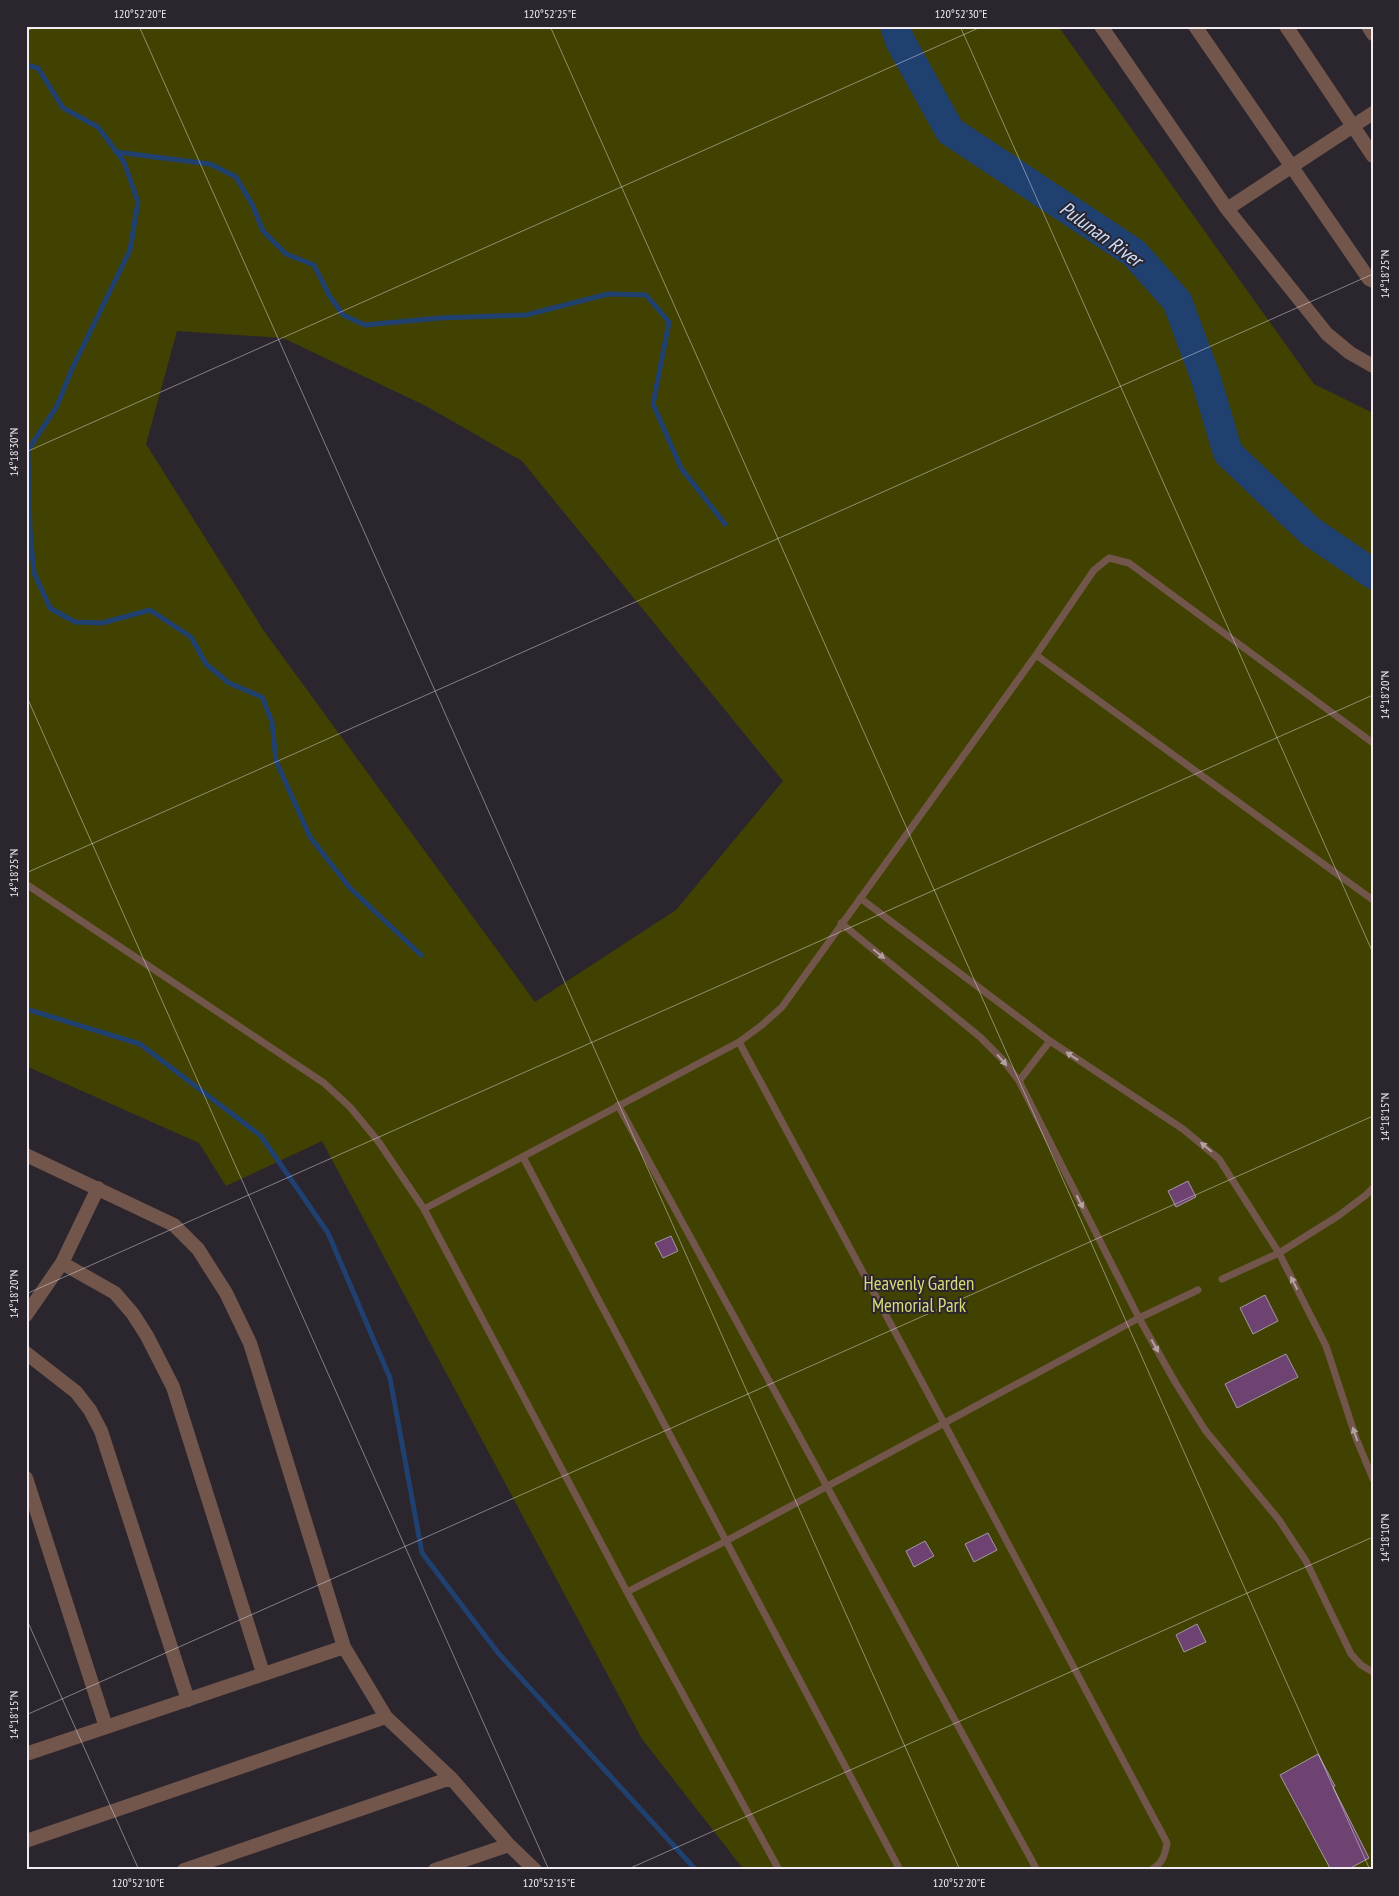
<svg xmlns="http://www.w3.org/2000/svg" width="1399" height="1896" viewBox="0 0 1399 1896" font-family="'PT Sans Narrow',sans-serif">
	<rect width="100%" height="100%" fill="#2b252e"/>
	<path fill="#414201" fill-rule="evenodd" d="M26 26H1058L1314 384 1373 413V1870H744L642 1739 322 1141 226 1186 199 1143 26 1066ZM177 331 283 338 426 406 522 461 783 781 676 910 535 1002 264 631 146 444Z"/>
	<g fill="none" stroke-linecap="round" stroke-linejoin="round">
		<path stroke="#204070" stroke-width="5" d="M26 65 38 68 63 108 98 127 124 162 138 202 130 250 72 369 57 406 28 450 30 530 34 573 50 608 75 622 102 623 150 610 191 637 206 664 229 683 262 697 272 722 276 761 310 837 350 888 421 955
			M116 152 210 164 236 177 253 206 263 231 286 254 314 265 329 295 343 315 365 325 439 318 526 315 608 294 646 295 669 322 653 404 681 468 725 524
			M26 1009 140 1044 261 1136 328 1233 390 1378 422 1553 499 1654 696 1870"/>
		<path stroke="#204070" stroke-width="30" d="M895 26 900 41 950 131 1134 253 1177 301 1205 376 1228 453 1310 531 1373 574"/>
	</g>
	<path fill="#6e4371" stroke="#a399a4" d="M1188 1181 1196 1197 1176 1207 1168 1191Z
		M671 1236 678 1251 663 1258 655 1243Z
		M1265 1295 1278 1321 1253 1334 1240 1308Z
		M1286 1354 1298 1377 1237 1408 1225 1384Z
		M988 1533 997 1550 974 1562 965 1544Z
		M925 1541 934 1556 914 1567 906 1551Z
		M1197 1624 1206 1642 1184 1652 1176 1635Z
		M1318 1754 1335 1786 1333 1787 1369 1858 1347 1870H1331L1280 1775Z"/>
	<g fill="none" stroke-linecap="round" stroke-linejoin="round">
		<path stroke="#72564c" stroke-width="7" d="M1036 655 1373 900
			M26 884 324 1083 350 1107 378 1141 424 1209 627 1592 779 1870
			M860 898 1050 1041 1183 1129 1219 1159 1279 1253 1326 1346 1356 1438 1373 1479
			M841 923 980 1037 1003 1060 1019 1081 1139 1318 1175 1382 1205 1430 1279 1520 1306 1561 1351 1654 1361 1665 1373 1672
			M739 1042 944 1423 1167 1843C1165 1855 1163 1863 1151 1870
			M1019 1081 1050 1041
			M618 1105 1037 1870
			M523 1157 900 1870
			M424 1209 739 1042 762 1025 782 1007 1036 655 1094 570 1109 558 1129 563 1373 743
			M1222 1279 1279 1253 1338 1216 1366 1195 1373 1188
			M627 1592 726 1541 1139 1318 1198 1290"/>
		<path stroke="#72564c" stroke-width="14" d="M1101 26 1227 209 1327 334 1350 353 1373 366
			M1195 26 1369 279 1373 281
			M1286 26 1373 156
			M1368 26 1373 34
			M1227 209 1373 113
			M26 1155 174 1225 198 1249 226 1293 250 1343 344 1647 386 1717 451 1778 509 1845 535 1870
			M62 1263 115 1293 133 1314 147 1336 173 1387 263 1673
			M26 1315 62 1263 98 1188
			M26 1353 76 1392 90 1410 101 1431 188 1700
			M26 1478 106 1727
			M26 1754 344 1647
			M26 1841 386 1717
			M184 1870 451 1778
			M435 1870 509 1845"/>
	</g>
	<defs><path id="oneway-solid" d="M-6-.8H1V-3.2L6.5 0L1 3.2V.8H-6Z" transform="scale(1.25)"/></defs>
	<g fill="#b1a19f">
		<use href="#oneway-solid" transform="translate(879 954) rotate(39)"/>
		<use href="#oneway-solid" transform="translate(1072 1056) rotate(-146)"/>
		<use href="#oneway-solid" transform="translate(1002 1060) rotate(49)"/>
		<use href="#oneway-solid" transform="translate(1206 1147) rotate(-140)"/>
		<use href="#oneway-solid" transform="translate(1080 1202) rotate(63)"/>
		<use href="#oneway-solid" transform="translate(1294 1283) rotate(-117)"/>
		<use href="#oneway-solid" transform="translate(1155 1346) rotate(61)"/>
		<use href="#oneway-solid" transform="translate(1355 1434) rotate(-109)"/>
	</g>
	<path fill="none" stroke="#f0ecf2" stroke-width="1" stroke-opacity="0.45" d="M139 26 960 1870M550 26 1370 1870M960 26 1373 953M1371 26 1373 31M26 31 37 26M26 452 983 26M26 695 549 1870M26 873 1373 274M26 1294 1373 695M26 1618 139 1870M26 1715 1373 1116M626 1870 1373 1537"/>
	<g text-anchor="middle" stroke-width="4" stroke-linejoin="round" paint-order="stroke">
		<g font-size="19" fill="#d7da79" stroke="#2b252e">
			<text x="919" y="1290">Heavenly Garden<tspan x="919" dy="22">Memorial Park</tspan></text>
		</g>
		<g font-size="20" font-style="italic" fill="#c9ddfc" stroke="#2b252e">
			<text transform="translate(1101 234) rotate(36)" y="7">Pulunan River</text>
		</g>
	</g>
	<rect width="1399" height="1896" fill="none" stroke="#2b252e" stroke-width="55"/>
	<rect x="28" y="28" width="1344" height="1840" fill="none" stroke="#f0ecf2" stroke-width="2"/>
	<g font-size="12" text-anchor="middle" fill="#f0ecf2">
		<text x="140" y="18">120°52'20"E</text>
		<text x="550" y="18">120°52'25"E</text>
		<text x="961" y="18">120°52'30"E</text>
		<text transform="translate(1385 274) rotate(-90)" y="4">14°18'25"N</text>
		<text transform="translate(14 452) rotate(-90)" y="4">14°18'30"N</text>
		<text transform="translate(1385 695) rotate(-90)" y="4">14°18'20"N</text>
		<text transform="translate(14 873) rotate(-90)" y="4">14°18'25"N</text>
		<text transform="translate(1385 1117) rotate(-90)" y="4">14°18'15"N</text>
		<text transform="translate(14 1294) rotate(-90)" y="4">14°18'20"N</text>
		<text transform="translate(1385 1538) rotate(-90)" y="4">14°18'10"N</text>
		<text transform="translate(14 1715) rotate(-90)" y="4">14°18'15"N</text>
		<text x="138" y="1887">120°52'10"E</text>
		<text x="549" y="1887">120°52'15"E</text>
		<text x="959" y="1887">120°52'20"E</text>
	</g>
</svg>
